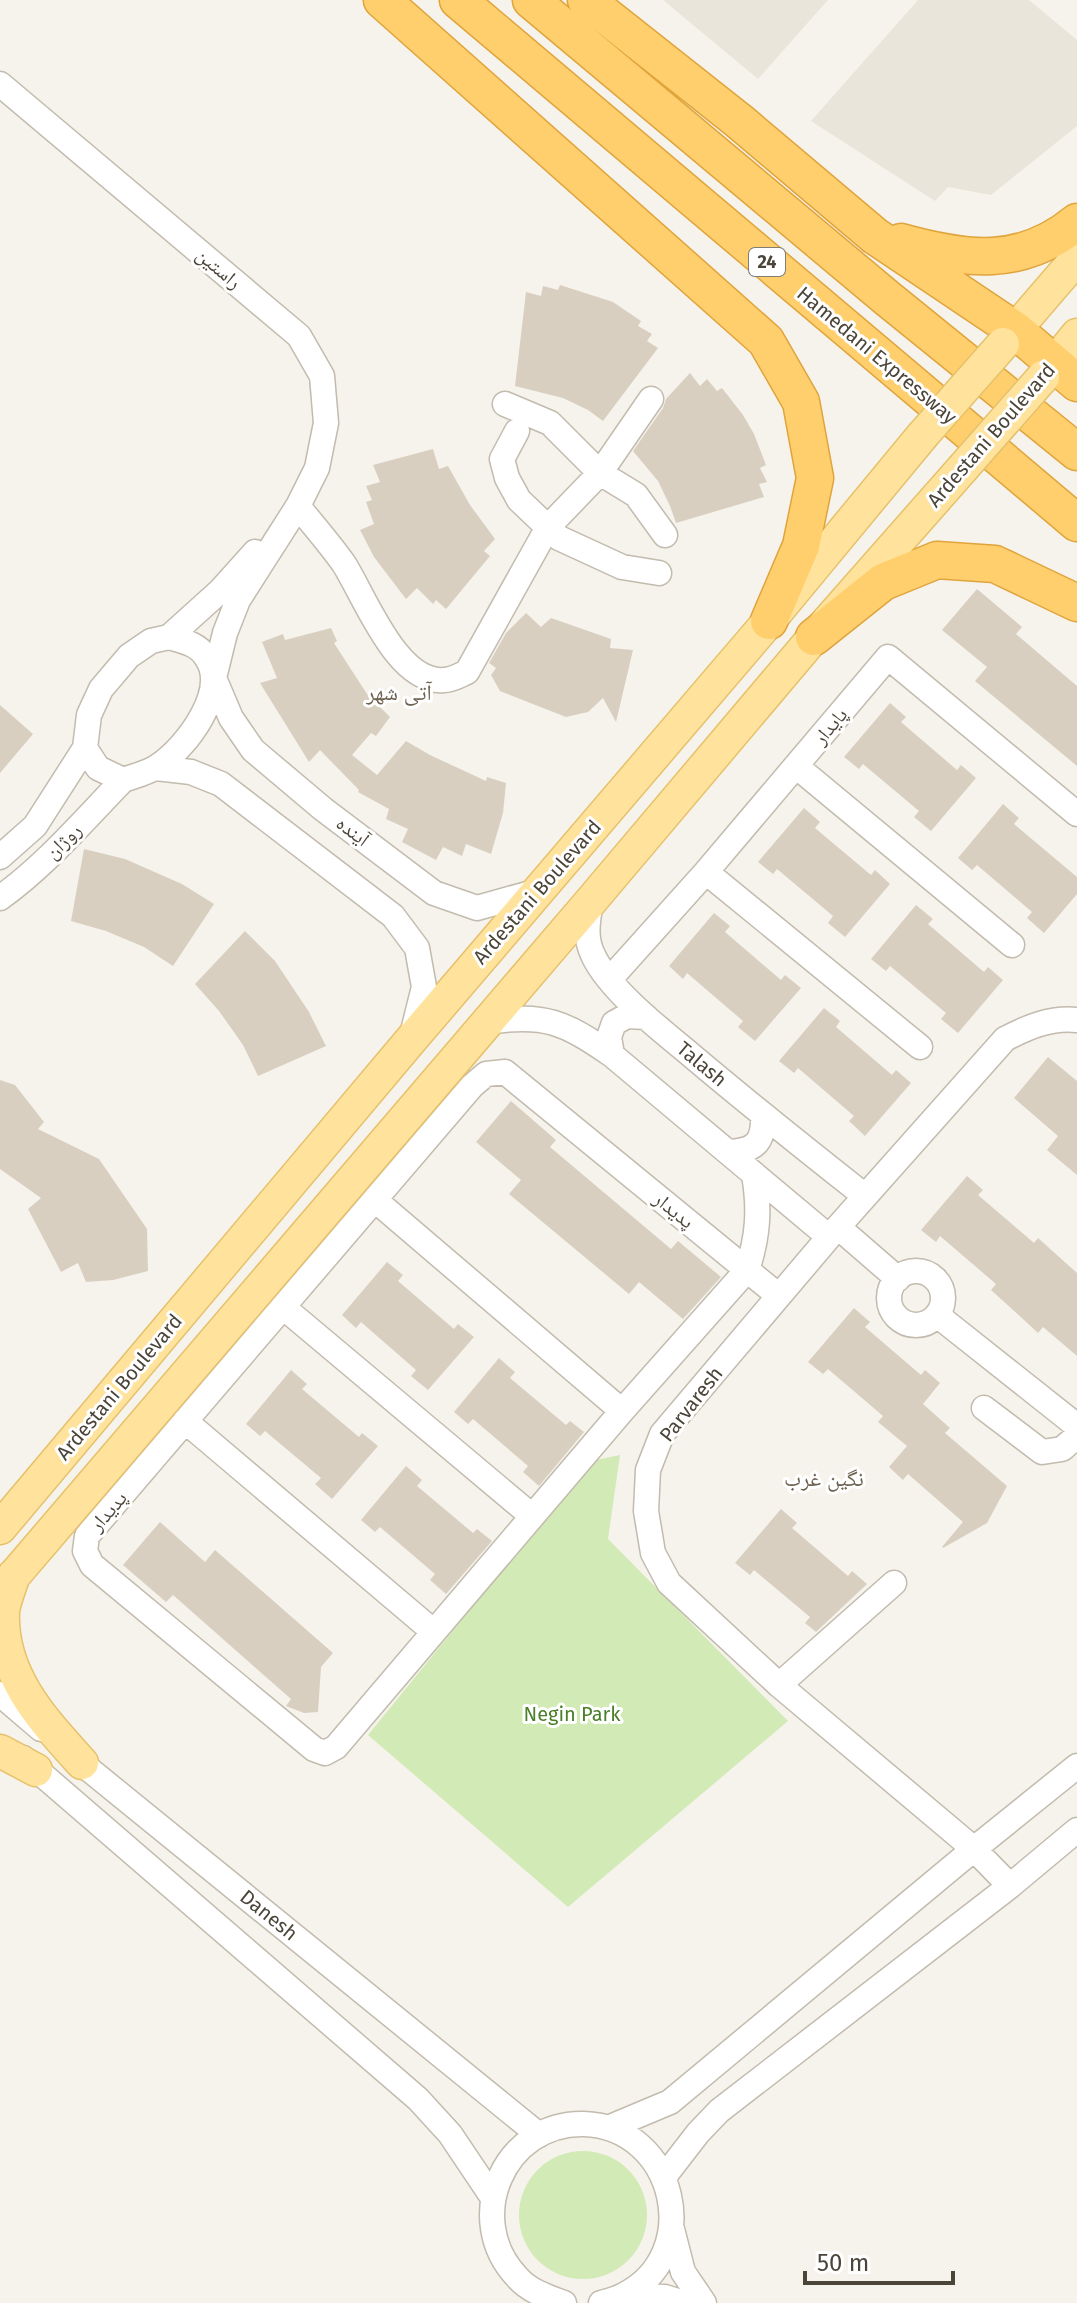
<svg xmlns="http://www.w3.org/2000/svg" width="1077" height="2303" viewBox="0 0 1077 2303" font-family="'Fira Sans','Noto Naskh Arabic',sans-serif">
	<rect width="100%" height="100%" fill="#f6f3ec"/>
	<path fill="#eae5da" d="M663 0H828L758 79Z
		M918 0H1029L1077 40V126L991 195 948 187 935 201 811 121Z"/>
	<path fill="#d2eab5" d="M620 1455 608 1539 788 1721 568 1907 368 1735 591 1461Z
		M519 2215a64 64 0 1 1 128 0a64 64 0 1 1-128 0Z"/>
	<path fill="#d8cfc1" d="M560 285 613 302 641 321 638 326 652 334 647 341 658 348 603 421 588 410 563 398 515 386 526 292 541 296 543 286 558 290Z
		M690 373 700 386 707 379 717 391 722 388 743 415 754 434 766 465 760 468 767 482 759 484 764 497 676 523 670 506 658 481 633 451 663 408 666 399Z
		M433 449 439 469 448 466 470 505 495 539 484 551 490 556 446 609 436 600 433 604 417 588 406 599 374 557 360 530 374 524 366 502 372 500 366 486 380 482 373 465Z
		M977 589 1022 627 1016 634 1077 686V766L975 681 987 667 942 630Z
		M526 613 541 627 551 618 611 639 610 648 633 650 616 722 603 698 588 712 566 717 500 691 491 675 496 668 489 663 506 633Z
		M331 628 337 641 334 643 367 694 390 717 376 736 371 733 352 755 377 775 406 741 430 755 486 781 487 777 506 783 503 813 491 854 466 844 462 856 443 847 436 860 402 842 408 829 386 819 389 809 358 792 359 790 320 750 309 762 260 683 277 678 262 642 283 634 285 640Z
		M890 703 906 717 901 722 957 770 961 765 976 778 931 831 914 817 919 811 863 764 859 769 844 757Z
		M0 705 33 734 0 773Z
		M1003 804 1019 818 1014 824 1077 877V894L1044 933 1027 918 1032 912 977 865 972 870 958 858Z
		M804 808 820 822 815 828 871 875 875 870 890 884 845 937 828 923 833 916 777 869 773 874 758 862Z
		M84 849 125 859 182 884 214 904 173 966 144 947 106 931 71 921Z
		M916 905 933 919 928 924 984 972 988 967 1003 980 958 1033 941 1019 946 1013 890 966 886 971 871 959Z
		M714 913 730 926 725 932 781 980 785 975 801 988 755 1041 738 1027 743 1021 687 973 683 979 669 966Z
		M245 931 275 961 309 1012 326 1046 258 1076 243 1045 219 1011 195 984Z
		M824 1008 840 1021 836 1027 892 1075 896 1070 911 1083 865 1136 849 1121 854 1116 798 1068 794 1073 779 1061Z
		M1048 1057 1077 1081V1175L1047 1150 1058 1136 1014 1098Z
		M0 1080 15 1085 44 1122 38 1129 99 1159 147 1229 148 1271 113 1280 86 1282 78 1263 61 1272 28 1209 41 1198 0 1169Z
		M511 1101 556 1140 550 1147 671 1249 678 1241 721 1277 683 1319 639 1282 629 1294 509 1194 521 1180 476 1142Z
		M967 1176 983 1190 978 1195 1034 1243 1038 1238 1077 1273V1356L1043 1327 1038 1333 1024 1320 991 1290 996 1284 940 1236 936 1242 921 1230Z
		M387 1262 403 1275 398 1281 454 1329 458 1324 474 1337 428 1390 411 1376 416 1370 361 1322 356 1328 342 1315Z
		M854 1308 870 1322 865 1327 921 1375 925 1370 940 1383 923 1404 950 1428 945 1433 1007 1486 987 1523 943 1548 942 1547 963 1522 908 1474 903 1480 889 1467 907 1446 878 1422 883 1416 828 1369 823 1374 808 1362Z
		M499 1358 515 1372 510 1378 566 1425 570 1421 584 1432 539 1486 523 1472 528 1466 473 1419 468 1424 454 1412Z
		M291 1370 307 1384 302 1389 359 1437 362 1433 378 1446 332 1499 315 1484 321 1478 265 1431 260 1436 246 1424Z
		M406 1466 422 1480 417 1486 473 1533 477 1529 492 1541 446 1594 430 1580 435 1574 380 1527 375 1532 361 1520Z
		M781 1509 797 1523 792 1528 848 1576 852 1571 867 1584 816 1632 805 1623 810 1617 754 1570 750 1575 735 1563Z
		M160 1522 205 1562 215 1550 333 1653 321 1667 318 1712 304 1713 286 1706 291 1699 173 1595 166 1602 123 1565Z"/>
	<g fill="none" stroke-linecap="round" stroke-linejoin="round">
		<defs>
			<path id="minor" d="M0 84 299 336 322 376 326 423 317 468 298 506 238 600 225 633 214 678 231 718 253 750 323 809 434 893 477 908 538 891
				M505 404 550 423 600 473 636 495 665 535
				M517 431 502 459 507 478 519 500 559 538 622 567 659 573
				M298 506C313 525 330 544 344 564 365 597 397 684 444 680 452 680 460 675 467 672L548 527 600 473 651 399
				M169 637C183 641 198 644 206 657 230 690 186 748 158 766 148 773 134 776 123 780L98 768 85 748 89 715 101 689 129 656 151 641 169 637 220 591 255 552
				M796 766 1012 945
				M156 768 191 772 221 784 393 916 417 948 424 987 412 1035
				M0 857 35 826 85 748
				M706 872 920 1047
				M0 898C46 865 84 820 123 780
				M591 901C588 920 584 937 593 955 608 988 657 1027 685 1050 744 1100 804 1148 865 1196
				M610 979 706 872 888 657 1077 814
				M487 1022C545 1013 564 1022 612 1055L829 1237
				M612 1055 609 1037 614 1023 627 1016 646 1017
				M728 1152C754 1151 764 1143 763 1116
				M754 1175C760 1209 758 1237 747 1270L622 1411 336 1747 325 1753 314 1749 92 1565 85 1551 87 1536 472 1086 486 1074 505 1072 747 1270 779 1296
				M375 1200 622 1411
				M838 1227 898 1279
				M889 1298a27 27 0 1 1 54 0a27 27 0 1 1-54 0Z
				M283 1307 532 1516
				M937 1315 1077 1426
				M984 1408 1042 1452 1062 1449 1077 1436
				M185 1421 434 1632
				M779 1685 894 1583
				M0 1694 41 1729
				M69 1753 539 2135
				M23 1758 418 2099 450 2134 493 2198
				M1010 1886 974 1849 779 1685 669 1583 653 1553 646 1511 648 1470 662 1434 829 1237 1005 1039C1028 1027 1051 1017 1077 1020
				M608 2128 670 2102 974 1849 1077 1766
				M664 2177 698 2133 719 2111 1010 1886 1077 1830
				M672 2229 683 2272 704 2303
				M624 2295 665 2297 684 2303
				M564 2303C547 2297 529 2291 517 2277 462 2219 504 2122 584 2124 676 2127 705 2254 624 2295 617 2299 608 2301 601 2303"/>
			<path id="major" d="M1003 344 1077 258
				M1043 377 1077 335
				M0 1528 410 1041 769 621 922 436
				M14 1575C10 1587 5 1599 3 1611 0 1675 43 1720 82 1763
				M0 1592 591 901 814 637 962 469
				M0 1751 36 1770"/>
			<path id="highway" d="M382 0 766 341 801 402 815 478 801 546 769 621
				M458 0 1077 523
				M531 0 887 298 1077 452
				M586 0 739 121 875 236 1015 330 1077 383
				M901 242C966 260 1021 268 1077 222
				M814 637 883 582 937 560 995 564 1077 603"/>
		</defs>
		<use href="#minor" stroke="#c2bbae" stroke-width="27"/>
		<use href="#major" stroke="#e6c16a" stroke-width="35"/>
		<use href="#highway" stroke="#e0a43c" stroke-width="39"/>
		<use href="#minor" stroke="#fff" stroke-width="24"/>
		<use href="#major" stroke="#ffe39c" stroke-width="32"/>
		<use href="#highway" stroke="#ffcf6e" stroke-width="36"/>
		<defs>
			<path id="major-bridge" d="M922 436 1003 344
				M962 469 1043 377"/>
		</defs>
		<use href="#major-bridge" stroke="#e6c16a" stroke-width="35" stroke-linecap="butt"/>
		<use href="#major-bridge" stroke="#ffe39c" stroke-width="32"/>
	</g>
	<g text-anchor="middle" stroke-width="6" stroke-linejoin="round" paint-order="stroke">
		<rect fill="#fff" stroke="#817c74" stroke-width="2" x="749" y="248" width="36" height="28" rx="6"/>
		<g font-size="18" font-weight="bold" fill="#4b4439">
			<text x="767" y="268">24</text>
		</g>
		<g font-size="20" fill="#4b4439" stroke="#fff">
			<text transform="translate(219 268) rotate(40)" y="7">راستین</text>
			<text transform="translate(877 355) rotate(40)" y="7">Hamedani Expressway</text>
			<text transform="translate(991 435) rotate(-49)" y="7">Ardestani Boulevard</text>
			<text transform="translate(830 726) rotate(-50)" y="7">پایدار</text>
			<text transform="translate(353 831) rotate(37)" y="7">آینده</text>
			<text transform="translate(63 841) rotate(-44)" y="7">روژان</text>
			<text transform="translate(537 892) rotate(-49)" y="7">Ardestani Boulevard</text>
			<text transform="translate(702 1064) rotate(40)" y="7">Talash</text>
			<text transform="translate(674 1210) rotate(39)" y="7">پدیدار</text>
			<text transform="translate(119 1387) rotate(-50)" y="7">Ardestani Boulevard</text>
			<text transform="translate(691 1404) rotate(-52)" y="7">Parvaresh</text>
			<text transform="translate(108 1511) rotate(-49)" y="7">پدیدار</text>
			<text transform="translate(269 1915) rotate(39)" y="7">Danesh</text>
		</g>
		<g font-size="20" fill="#4a7f2a" stroke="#fff">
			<text x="572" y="1721">Negin Park</text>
		</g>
		<g font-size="22" fill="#6e6250" stroke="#fff">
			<text x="399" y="700">آتی شهر</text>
			<text x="824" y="1486">نگین غرب</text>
		</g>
	</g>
	<path d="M805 2271v12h148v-12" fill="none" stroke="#4b4439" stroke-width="4"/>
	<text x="817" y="2271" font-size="24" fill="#4b4439" stroke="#ffffff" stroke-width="6" paint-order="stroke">50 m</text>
</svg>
